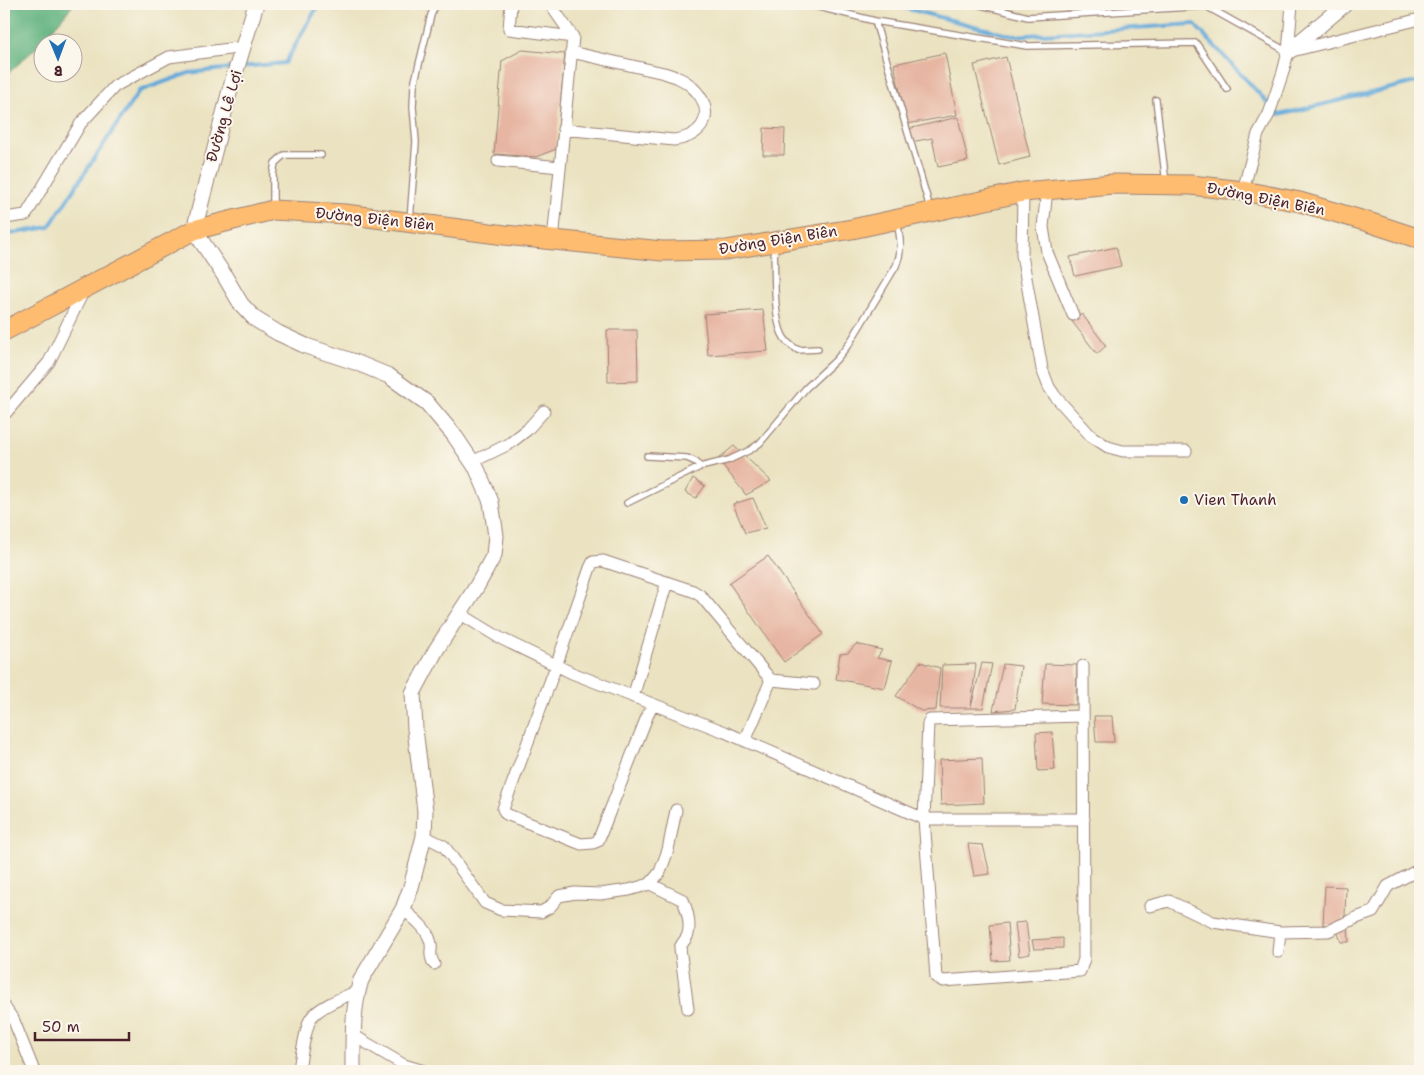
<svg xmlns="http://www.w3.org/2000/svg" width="1424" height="1075" viewBox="0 0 1424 1075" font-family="'Shantell Sans',sans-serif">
	<rect width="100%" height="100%" fill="#fbf7ec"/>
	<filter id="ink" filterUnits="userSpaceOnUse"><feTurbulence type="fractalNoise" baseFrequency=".02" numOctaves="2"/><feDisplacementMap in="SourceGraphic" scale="10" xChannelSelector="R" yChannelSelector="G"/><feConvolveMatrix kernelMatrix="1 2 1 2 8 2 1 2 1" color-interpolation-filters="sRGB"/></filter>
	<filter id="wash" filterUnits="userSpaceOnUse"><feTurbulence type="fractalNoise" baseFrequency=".0096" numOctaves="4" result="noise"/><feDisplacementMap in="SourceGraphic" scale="20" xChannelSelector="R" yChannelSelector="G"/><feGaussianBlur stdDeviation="1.12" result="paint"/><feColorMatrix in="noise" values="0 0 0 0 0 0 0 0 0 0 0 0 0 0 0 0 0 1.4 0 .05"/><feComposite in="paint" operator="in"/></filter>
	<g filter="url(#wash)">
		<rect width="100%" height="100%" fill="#eae2c0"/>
		<path fill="#62b380" stroke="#566956" d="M4 4H74L38 46 4 77Z"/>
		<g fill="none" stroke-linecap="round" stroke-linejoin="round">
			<path stroke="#63a9d9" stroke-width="4" d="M889 4 1013 36 1194 24 1279 115 1420 81
				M241 67 285 63 319 4
				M4 235 49 227 139 91 189 73 232 68"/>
		</g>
		<g id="blocks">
			<path fill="#e7b6a3" d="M522 50 565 54 556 149 536 157 494 154 502 61Z
				M945 53 957 115 907 124 894 64Z
				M1006 57 1030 157 999 165 974 65Z
				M958 117 968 161 938 167 932 138 911 142 908 129Z
				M764 128 785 129 784 155H763Z
				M1116 247 1121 266 1075 276 1070 257Z
				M763 310 768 351 708 355 704 314Z
				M1082 314 1106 346 1097 354 1071 320Z
				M607 330H637L638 381 608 382Z
				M734 446 771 481 746 495 718 459Z
				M693 478 705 486 696 498 685 492Z
				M753 498 766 528 745 533 733 504Z
				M768 556 823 634 784 662 729 583Z
				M856 644 882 650 877 658 892 661 885 688 836 679 840 654 848 653Z
				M920 662 940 668 936 710 921 711 896 696Z
				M982 663 992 664 983 708H940L942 665 976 664 971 707Z
				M1003 664 1021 666 1015 709 993 711Z
				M1045 664 1077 665 1076 705 1042 704Z
				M1094 716H1112L1114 742H1096Z
				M1052 732 1055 770 1038 771 1036 733Z
				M982 758 984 803 941 805 939 760Z
				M968 844 983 845 990 874 974 876Z
				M1325 886 1346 887 1345 916 1343 921 1348 925 1349 942H1341L1335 925H1323Z
				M1026 922 1030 954 1019 956 1015 923Z
				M1007 923 1010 960 993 961 990 925Z
				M1063 938V948L1034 949 1032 940Z"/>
		</g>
	</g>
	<g filter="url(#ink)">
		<use href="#blocks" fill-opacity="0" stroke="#9a8076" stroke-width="1"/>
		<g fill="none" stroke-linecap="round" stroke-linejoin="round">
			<defs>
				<path id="service" d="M807 4 875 21 1027 46 1196 43 1227 89
					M977 4 1028 17 1206 6 1288 52
					M875 21 930 208
					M1156 100 1166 183
					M273 208V174L275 163 284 155H321
					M410 220 416 142 413 107 414 85 431 15 436 4
					M774 244C775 266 773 315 782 334 785 341 791 346 798 350L818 349
					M647 456 687 458 696 462 700 467
					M627 503 700 467 729 460 750 450 760 443 806 388 836 360 849 344 896 266C903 250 900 237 897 221"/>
				<path id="minor" d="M511 4 509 29 573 37
					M550 4 573 37 553 240
					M1292 51 1420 19
					M563 129 674 140C707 136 716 109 692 87 684 79 674 76 664 73L571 52
					M498 161 560 167
					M1047 190 1043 227 1047 252 1073 315
					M1243 191 1258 134 1269 114 1283 72 1288 52 1292 4
					M1023 192 1022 255 1042 369 1049 387 1055 396 1091 436 1108 447 1123 451H1186
					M4 218 26 215 81 123 115 86 169 57 244 47
					M4 415 49 362 84 290
					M472 462 509 444 527 430 544 411
					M459 613 500 638 572 673 725 732 924 819H1084
					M1083 666 1084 959 1080 971 943 981 936 977 924 819 928 724 930 720 1083 716
					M633 697 667 582
					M652 704 598 841 593 843 581 844 506 814 503 809 556 666 590 568 593 562 603 561 693 591 701 596 771 680 814 684
					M745 741 771 680
					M424 836 444 846 485 903 501 910 541 912 550 907 559 896 575 893 600 894 629 890 650 884 660 872 668 850 676 810
					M650 884 683 900C687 910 691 923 688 934 687 939 682 942 680 948L688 1009
					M1150 906 1169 901 1213 922 1280 932 1328 931 1356 918 1373 912 1388 886 1420 869
					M403 909C413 918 426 927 430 940 434 950 427 952 434 964
					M1278 952 1280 932
					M4 1006 14 1021 34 1071
					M353 1035 404 1065 424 1071
					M299 1071C300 1061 306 1026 311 1018 320 1006 344 997 358 991"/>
				<path id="tertiary" d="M256 4 230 90 194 230 224 275 241 304 255 319 278 333 306 346 355 362 389 376 427 403 454 435 477 469 491 502 496 536 494 555 477 586 436 650 413 693 415 729 425 811 424 836 411 887 403 909 361 980C352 1009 353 1041 353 1071
					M1288 52 1345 4"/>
				<path id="primary" d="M4 331 194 230 273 210 345 214 505 235 662 251 726 250 852 229 1023 192 1113 184 1191 185 1243 191 1300 202 1368 222 1420 239"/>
			</defs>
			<use href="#service" stroke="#9a8076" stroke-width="8"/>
			<use href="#minor" stroke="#9a8076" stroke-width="13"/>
			<use href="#tertiary" stroke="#9a8076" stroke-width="17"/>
			<use href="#primary" stroke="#9a8076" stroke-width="21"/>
			<use href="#service" stroke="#fff" stroke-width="5.5"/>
			<use href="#minor" stroke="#fff" stroke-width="11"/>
			<use href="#tertiary" stroke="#fff" stroke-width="15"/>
			<use href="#primary" stroke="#febc70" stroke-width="19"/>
		</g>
	</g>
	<circle fill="#1f6fb2" stroke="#fbf7ec" stroke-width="2" cx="1184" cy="500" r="5"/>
	<g text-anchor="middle" stroke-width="4" stroke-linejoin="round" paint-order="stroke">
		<g font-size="15" fill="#4a1f2b" stroke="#fbf7ec">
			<text transform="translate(224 116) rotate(-74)" y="5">Đường Lê Lợi</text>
			<text transform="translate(1266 199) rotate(11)" y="5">Đường Điện Biên</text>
			<text transform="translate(375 219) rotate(6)" y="5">Đường Điện Biên</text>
			<text transform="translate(778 240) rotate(-9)" y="5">Đường Điện Biên</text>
		</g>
		<g font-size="15" fill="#4a1f2b" stroke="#fbf7ec" text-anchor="start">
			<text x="1194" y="505">Vien Thanh</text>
		</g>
	</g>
	<rect width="1424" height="1075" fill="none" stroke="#fbf7ec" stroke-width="20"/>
	<g transform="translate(58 58) rotate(179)"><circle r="24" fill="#fbf7ec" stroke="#b4a19f"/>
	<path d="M0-4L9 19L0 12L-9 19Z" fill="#1f6fb2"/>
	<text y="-8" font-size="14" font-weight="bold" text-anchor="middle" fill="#4a1f2b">B</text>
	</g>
	<path d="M35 1032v8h94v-8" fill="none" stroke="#4a1f2b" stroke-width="2.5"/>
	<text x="42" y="1032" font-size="15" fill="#4a1f2b" stroke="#fbf7ec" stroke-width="4" paint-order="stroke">50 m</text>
</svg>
